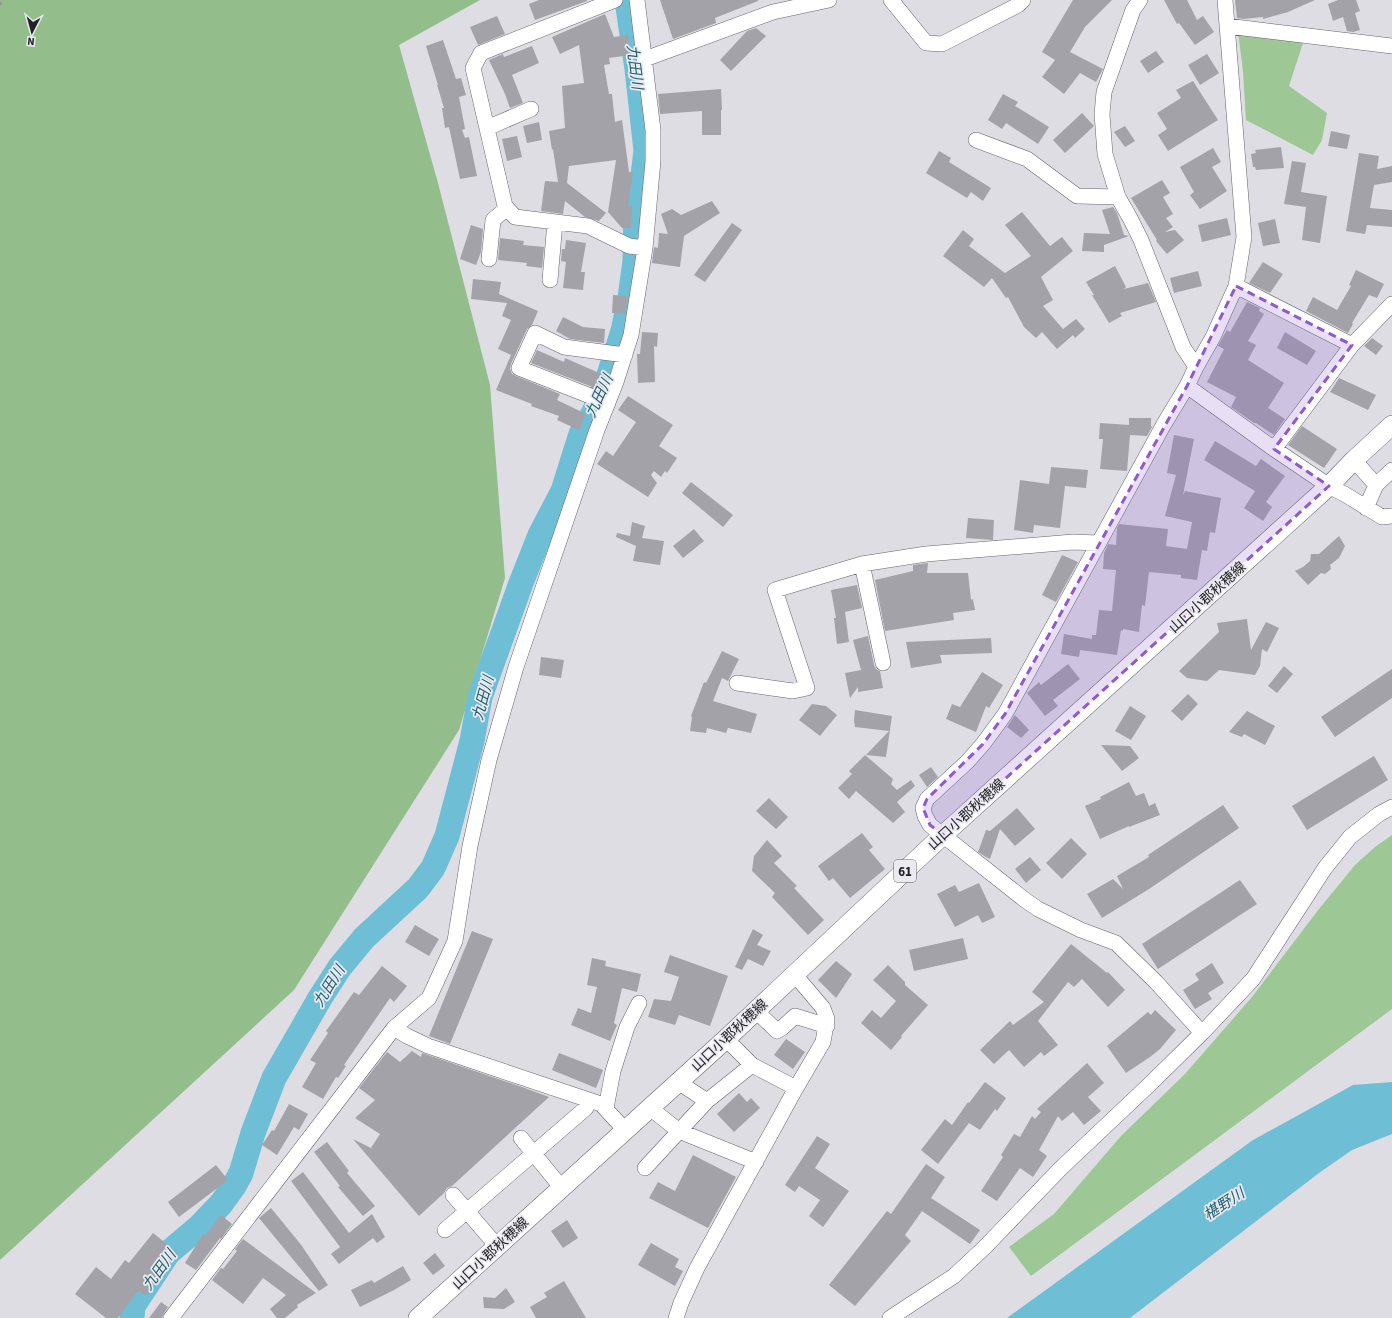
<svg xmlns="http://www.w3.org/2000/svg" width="1392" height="1318" viewBox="0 0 1392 1318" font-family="'Source Sans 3','Noto Sans JP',sans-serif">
	<rect width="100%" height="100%" fill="#dedde4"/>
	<path fill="#9dc794" d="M1238 32 1304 40 1289 86 1327 113 1322 140 1313 155 1246 120 1243 71Z
		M1392 835V1009L1031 1276 1009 1247 1054 1214 1121 1136 1185 1074 1252 997 1319 909 1355 865 1375 847Z"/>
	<path fill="#93be8b" d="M0 0H480L399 45 438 183 490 385 505 578 459 730 294 990 0 1260Z"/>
	<path fill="#6ebed5" d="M1392 1082V1134L1352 1150 1319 1173 1130 1318H1007L1253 1140 1353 1085Z"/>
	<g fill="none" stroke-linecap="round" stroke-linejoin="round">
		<path stroke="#6ebed5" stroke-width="25" d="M132 1318 133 1306 168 1253 200 1226 221 1204 234 1186 241 1173 253 1133 274 1078 320 998 340 967 364 938 418 888 433 868 447 836 472 741 480 697 521 583 540 535 563 491 581 434 594 412 607 381 623 331 630 298 635 261 636 201 643 175 646 151 637 69 627 0"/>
	</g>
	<path fill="#a3a2a9" d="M539 0H587V1L535 20 529 4Z
		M660 0H758V1L715 18 716 23 673 39Z
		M1073 0H1112L1085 27 1070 52 1103 69 1096 82 1080 73 1064 94 1042 77 1055 60 1042 52Z
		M1164 0H1187L1197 20 1203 16 1214 32 1195 45 1179 23 1177 24Z
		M1235 0H1315L1288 12 1263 19V17L1244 19 1237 18Z
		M1338 0H1356L1360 11 1355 13 1360 30 1353 32 1347 31 1343 17 1333 21 1328 4Z
		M605 14 614 37 628 35 630 55 609 58 610 64 604 65 609 94H612L615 122 622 120 629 172H633L628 206H632L631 228H622L608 212 616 160 569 166 567 183 606 213 599 221 585 217 565 201 563 214 541 211 545 181 558 182 553 149 552 150 549 131 565 128 562 86 584 83 579 45 560 54 552 37Z
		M497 16 505 34 478 45 470 27Z
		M756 28 766 36 731 71 720 60 747 31Z
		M443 40 456 79 461 78 466 95 459 97 465 129 462 130 465 138 469 137 477 176 460 179 449 127 445 128 442 108H444L437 85H438L426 46Z
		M532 46 539 63 512 75 523 103 510 108 505 94 489 60 503 54 504 57Z
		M1156 51 1164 62 1148 73 1140 61Z
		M1207 54 1219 73 1200 85 1188 65Z
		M1193 81 1218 120 1168 151 1158 135 1167 129 1157 113 1181 98 1176 90Z
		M721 89 722 110H721V135H702V111L660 114 658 94Z
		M1003 94 1018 102 1015 106 1049 127 1038 144 1006 123 1002 129 988 120Z
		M1082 113 1094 126 1065 153 1053 140Z
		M539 122 542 140 527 143 523 126Z
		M1125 126 1135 141 1125 147 1114 132Z
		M1331 131 1350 135 1347 149 1328 146Z
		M517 136 522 157 507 161 502 139Z
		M1281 147 1284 168 1256 170 1255 167H1253L1251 154 1256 153 1255 150Z
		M1213 148 1221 162 1212 167 1227 191 1200 209 1190 195 1194 192 1180 167Z
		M939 151 951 158 949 162 991 188 983 201 971 192 967 198 926 173Z
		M1359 153 1379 156 1377 169 1392 166V182L1374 185 1370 208 1392 210V227L1367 225 1365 234 1346 231Z
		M1292 161 1306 163 1301 192 1327 196 1320 243 1302 240 1306 207 1284 204Z
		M1162 180 1170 193 1163 197 1173 214 1166 218 1173 227 1165 232 1175 230 1184 240 1167 254 1156 241 1157 240 1131 198Z
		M712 201 720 213 684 236 680 267 652 263 654 247 658 248 659 233 668 234 661 214 672 209 681 215Z
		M1113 207 1117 213 1124 235 1129 236 1104 245V252L1082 251 1084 233 1110 234 1102 210Z
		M1022 212 1050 246 1062 237 1073 251 1041 277 1053 300 1043 306 1063 329 1076 319 1085 329 1075 338 1073 335 1057 349 1042 332 1036 338 1024 327 1008 297 1006 298 992 278 984 287 943 256 963 230 974 239 969 246 1005 273 1031 256 1005 225Z
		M1227 218 1231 235 1202 242 1198 225Z
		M1275 219 1280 243 1263 246 1258 223Z
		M732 223 742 230 705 282 694 275Z
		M471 225 483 229 481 252 476 265 460 259Z
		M500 238 524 241 523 245 544 247 542 268 526 266 527 263 498 260Z
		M566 240 586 243 581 272H585L583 290 563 288 566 262 561 261 562 249H565Z
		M1263 262 1283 274 1270 293 1249 283Z
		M1115 266 1126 287 1124 289 1148 283 1156 302 1120 313 1122 316 1109 323 1092 295H1094L1086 282Z
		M1356 270 1384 284 1377 298 1369 295 1352 323 1353 324 1348 333 1306 311 1313 297 1337 310 1351 286 1349 285Z
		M1198 271 1202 286 1174 293 1170 278Z
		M473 279 501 282 499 294 538 311 532 325 527 329 511 364 510 369 512 374 516 376 560 394 557 400 586 414 579 430 557 420 559 416 531 406 532 404 496 390 511 355 498 349 511 320 502 316 507 303 471 299Z
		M613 295 628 296 625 314 612 313Z
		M1247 302 1260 308 1259 311 1264 314 1248 341 1256 345 1248 360 1284 383 1268 408 1285 419 1274 435 1256 423H1254L1231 407 1236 397 1207 382 1224 349 1218 346 1224 335 1227 330 1230 332Z
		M563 317 583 327 605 329 604 343 570 339 556 331Z
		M642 332 658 333 657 347 654 346 655 382 638 383 637 354H640Z
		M1285 332 1316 351 1307 365 1277 348Z
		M1372 338 1383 346 1376 355 1364 346Z
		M537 350 564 362 565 358 606 376 600 390 531 363Z
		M1339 378 1376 395 1368 410 1330 392Z
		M628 396 673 425 659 446 677 458 667 473 665 471 661 477 654 471 651 475 657 483 648 497 597 464 606 451 613 456 636 422 618 410Z
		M1129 418H1151V426L1152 427 1147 436 1130 435 1127 471 1100 469 1103 439H1099L1100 423 1129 425Z
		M1302 426 1337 449 1324 468 1288 445Z
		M1174 435 1194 439 1183 495 1185 491 1221 498 1215 533 1210 532 1207 551 1202 550 1197 580 1181 578V575L1149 572 1145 606 1142 605 1139 632 1123 629V631L1121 630 1117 655 1080 650 1079 657 1061 654 1064 634 1092 639V635H1096L1099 610 1112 611 1116 570 1103 569 1104 553 1108 544 1116 545 1117 528 1119 524 1168 529 1166 546 1187 549 1192 522 1165 516 1176 475 1167 473Z
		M1215 441 1256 466 1261 459 1285 476 1266 502 1272 507 1263 521 1244 508 1255 491 1204 460Z
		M1051 467 1088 470 1086 488 1065 486 1060 528 1034 525 1033 533 1014 530 1020 480 1049 484Z
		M691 482 733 515 723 527 682 493Z
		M968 518 994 520 993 540 966 538Z
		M632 522 645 526 642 538 664 541 660 565 633 561 636 546 616 537 617 533 630 536Z
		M694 529 704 541 683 558 673 546Z
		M1339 536 1345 546 1339 558 1330 565 1331 569 1325 574 1321 573 1308 585 1295 571 1303 567 1310 561 1311 554H1319Z
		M1062 555 1078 562 1056 602 1042 595Z
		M928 563 927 573H968L971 600 973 599 975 610 953 613 954 620 885 631 875 580 913 571V565Z
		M857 585 862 608 845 612 849 642 837 644 834 618H836L831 590Z
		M1247 619 1251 650 1266 622 1279 628 1267 652 1262 649 1260 666 1255 675 1219 670 1207 681 1187 678 1179 671 1219 632 1217 623Z
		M868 636 874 665 876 669 880 671 883 688 858 692V687L850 698 845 673 861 670 853 640Z
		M991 638 992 653 940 655 942 663 911 668 906 642Z
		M722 651 739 659 728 681 722 678 713 701 757 714 751 733 728 728 726 733 707 728 706 733 690 731 692 717 691 716 704 682 706 683Z
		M541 657 564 660 561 678 539 675Z
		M1068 664 1080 679 1053 700 1058 706 1045 716 1027 693 1039 682 1041 685Z
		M1284 666 1293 674 1277 693 1268 686Z
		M1392 669V698L1335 737 1321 717Z
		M982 672 1003 685 989 708 986 706 976 732 946 719 952 704 960 707Z
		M1188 694 1198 704 1182 721 1171 711Z
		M812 704 826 706 837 715 820 736 799 720Z
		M1130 706 1146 716 1131 740 1115 731Z
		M855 710 892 716 886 757 866 755 889 731 855 727 854 720Z
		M1247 711 1275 726 1265 745 1244 734 1242 737 1229 732Z
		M1015 715 1029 730 1021 738 1007 727Z
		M1101 745 1130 746 1139 758 1122 771Z
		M865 755 893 779 891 784 897 790 911 780 915 786 897 802 905 812 893 823 856 791 849 799 838 788 852 774 849 771Z
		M1374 756 1388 780 1307 830 1292 806Z
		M931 767 938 777 927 787 919 775Z
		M1129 782 1136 796 1144 793 1149 806 1155 803 1160 815 1129 827V826L1100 839 1085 806 1101 799 1100 797Z
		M769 798 788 817 776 829 756 811Z
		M1223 805 1239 828 1149 889 1102 918 1087 894 1113 879 1123 889 1117 876 1149 857 1148 855Z
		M1017 808 1035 829 1015 846 1000 829 990 859 986 857 978 852 986 830 990 831Z
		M862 833 873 847 869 850 885 869 850 898 833 878 829 881 818 866Z
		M1071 838 1087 854 1062 879 1046 863Z
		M767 840 782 856 774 863 797 886 794 888 824 920 808 935 772 897 775 893 752 871 754 856Z
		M1030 857 1041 870 1026 883 1015 869Z
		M1240 880 1257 904 1158 969 1142 944Z
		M979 883 995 917 982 923 978 915 955 927 937 894 955 885 959 892Z
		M415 925 439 939 429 956 405 942Z
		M753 929 763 935 757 945 771 951 763 966 748 959 742 970 735 967Z
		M472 931 493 939 450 1044 429 1036Z
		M963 938 968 959 914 971 909 950Z
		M1071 944 1107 973 1108 972 1125 990 1108 1007 1082 979 1074 987 1068 982 1038 1021 1058 1045 1044 1056 1041 1052 1024 1067 1009 1050 994 1064 980 1050 1010 1021 1013 1025 1044 1002 1032 992Z
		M670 955 728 976 710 1026 679 1015 675 1025 648 1017 654 999 671 1001 679 977 664 972Z
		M592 958 606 961 605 966 641 974 637 992 622 988 614 1023 617 1025 610 1041 571 1025 578 1008 591 1013 597 987 587 985Z
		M836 961 852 974 836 998 818 980Z
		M1212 963 1224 983 1208 993 1212 999 1195 1009 1183 990 1199 980 1195 974Z
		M888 965 905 982V985L928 1005 901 1036 902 1037 891 1050 861 1023 872 1010 881 1018 896 1001 873 980Z
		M382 966 407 986 394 1002 390 998 344 1065 346 1066 338 1078 336 1077 323 1099 302 1087 316 1063 310 1060 328 1033 326 1031 354 992 359 995Z
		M1155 1010 1176 1030 1160 1049 1150 1057 1126 1073 1107 1046 1148 1012 1151 1015Z
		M786 1039 805 1052 793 1069 774 1055Z
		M412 1051 421 1057 422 1053 522 1087 549 1097 452 1186 447 1188 444 1193 419 1216 353 1139 371 1148 380 1134 355 1118 375 1100 359 1088 387 1052 400 1062Z
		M559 1053 603 1070 596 1088 552 1070Z
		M1087 1063 1104 1083 1088 1097 1101 1111 1084 1125 1073 1112 1062 1121 1058 1116 1039 1150 1047 1156 1033 1177 1020 1168 997 1201 981 1191 1003 1157 1001 1155 1014 1134 1020 1137 1032 1116 1035 1119 1041 1112 1037 1109Z
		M985 1082 1006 1098 997 1111 995 1109 980 1130 969 1123 938 1164 921 1150 945 1119 952 1125 968 1102 969 1103Z
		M739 1093 747 1102 751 1098 760 1108 734 1132 717 1114Z
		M289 1104 308 1114 299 1130 294 1127 277 1155 262 1145 272 1130 274 1131Z
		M817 1136 830 1144 815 1168 849 1191 823 1227 809 1216 820 1200 799 1186 795 1192 785 1185Z
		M327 1142 349 1171 347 1173 375 1206 363 1216 338 1187 340 1186 314 1152Z
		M693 1155 736 1177 708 1228 649 1198 658 1182 675 1191Z
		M926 1164 945 1177 931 1198 980 1230 970 1244 922 1211 905 1235 911 1241 855 1306 829 1285 887 1211 891 1214Z
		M216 1165 228 1180 179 1217 168 1202Z
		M303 1172 349 1233 372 1214 385 1237 377 1243 373 1238 339 1264 331 1254 340 1247 291 1181Z
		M271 1208 302 1246 328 1285 319 1291 259 1218Z
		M221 1215 232 1224 221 1239 220 1238 196 1270 185 1263 203 1234 206 1235Z
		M567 1220 578 1238 563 1248 551 1231Z
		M153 1233 178 1253 166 1268 165 1267 145 1295 138 1291 118 1318H106L75 1294 96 1267 111 1279 125 1260 129 1263Z
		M243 1239 316 1293 297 1305 298 1307 285 1318H277L270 1309 286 1295 263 1278 243 1304 212 1280 221 1268 223 1269 237 1251 235 1249Z
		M651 1243 679 1259 675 1267 683 1271 675 1286 638 1265Z
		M435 1253 445 1266 433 1275 423 1263Z
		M403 1266 411 1280 394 1290 360 1307 351 1290 372 1280 374 1283Z
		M564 1281 586 1318H536L530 1307 547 1297 544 1293Z
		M506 1288 515 1302 504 1309 484 1308 483 1297 495 1298Z
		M161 1302 168 1307 164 1313 162 1318H149Z"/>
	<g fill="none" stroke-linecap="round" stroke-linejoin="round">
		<defs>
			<path id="minor" d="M615 0 481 53 473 68 505 206 515 217 588 226 629 246 645 248
				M891 0 926 43 942 44 1018 5 1023 0
				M1140 0 1133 10 1104 92 1102 114 1105 154 1118 197 1130 218 1141 240 1183 347 1196 367
				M1227 26 1392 46
				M645 59 773 12 829 0
				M487 128 531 109
				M976 140 1027 159 1077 196 1118 197
				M489 259 493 220 507 208
				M550 280 555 222
				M1236 286 1352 345 1274 449
				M1352 345 1392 304
				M1187 386 1274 449 1329 486 1346 495 1382 517 1392 516
				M608 403 519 368 535 333 564 347 625 355
				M1354 460 1376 485
				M1366 508 1376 485 1392 470
				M862 564 883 663
				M737 683 793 691 807 688 775 590 862 564 926 554 1073 542 1098 543
				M756 1011 777 1031 782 1028 795 1016 827 1026
				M394 1028 407 1036 428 1046 601 1104 625 1130
				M1202 1033 1156 982 1116 943 1081 930 1038 909 1025 900 930 825 925 816 923 808 927 799 967 762 983 744 1005 714 1164 424 1187 386 1196 367 1213 337 1236 286 1244 237 1225 0
				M726 1039 752 1065 796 1088
				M678 1082 707 1101 752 1065
				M606 1108 613 1071 627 1027 639 1003
				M650 1108 679 1131 756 1162
				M521 1138 561 1187
				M645 1168 707 1101
				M453 1195 497 1246
				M445 1230 586 1108
				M171 1318 394 1028 429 998 455 941 470 846 489 760 516 667 597 430 616 382 631 335 645 248 653 161V130L637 0
				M676 1318 681 1303 697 1268 796 1088 823 1042 827 1019 823 1008 795 975
				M890 1318 954 1276 985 1247 1060 1169 1149 1085 1202 1033 1253 979 1325 868 1350 837 1379 814 1392 807"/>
			<path id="major" d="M418 1318 726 1039 943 835 1329 486 1354 460 1392 425"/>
		</defs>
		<use href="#minor" stroke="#65656b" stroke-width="16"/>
		<use href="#major" stroke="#65656b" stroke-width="20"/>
		<path stroke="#919196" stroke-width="2.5" stroke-dasharray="3 3" stroke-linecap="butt" d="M0 5 1 0"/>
		<use href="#minor" stroke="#fff" stroke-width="15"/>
		<use href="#major" stroke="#fff" stroke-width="19"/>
	</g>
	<path fill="#8e58d1" fill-opacity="0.2" stroke="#8e58d1" stroke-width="3" stroke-dasharray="8 5" stroke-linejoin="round" d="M1236 286 1352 345 1274 449 1329 486 943 835 930 825 923 808 927 799 983 744 1005 714 1187 386Z"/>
	<g text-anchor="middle" stroke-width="3.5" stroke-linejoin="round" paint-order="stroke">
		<rect fill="#ebeaf1" stroke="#5e5e62" stroke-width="1" x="894" y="860" width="22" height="22" rx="3"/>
		<g font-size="13" font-weight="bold" fill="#222224">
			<text x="905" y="876">61</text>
		</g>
		<g font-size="14" fill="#222224" stroke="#ebeaf1">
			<text transform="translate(1207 597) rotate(-42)" y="5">山口小郡秋穂線</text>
			<text transform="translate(966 814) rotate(-42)" y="5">山口小郡秋穂線</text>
			<text transform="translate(729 1035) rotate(-43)" y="5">山口小郡秋穂線</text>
			<text transform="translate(490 1253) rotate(-43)" y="5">山口小郡秋穂線</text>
		</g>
		<g font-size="15" font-style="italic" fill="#1e5f70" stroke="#ebeaf1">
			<text transform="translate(635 67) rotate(83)" y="5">九田川</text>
			<text transform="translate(599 396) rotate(-65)" y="5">九田川</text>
			<text transform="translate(483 698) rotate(-75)" y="5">九田川</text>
			<text transform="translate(329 986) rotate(-58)" y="5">九田川</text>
			<text transform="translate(1224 1204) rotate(-33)" y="5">椹野川</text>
			<text transform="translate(159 1270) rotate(-54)" y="5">九田川</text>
		</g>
	</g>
	<g transform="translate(32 32) rotate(186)" stroke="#ebeaf1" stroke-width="3" paint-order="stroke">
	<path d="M0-3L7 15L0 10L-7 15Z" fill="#222224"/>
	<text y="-6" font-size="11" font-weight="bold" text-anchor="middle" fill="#222224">N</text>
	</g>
</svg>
